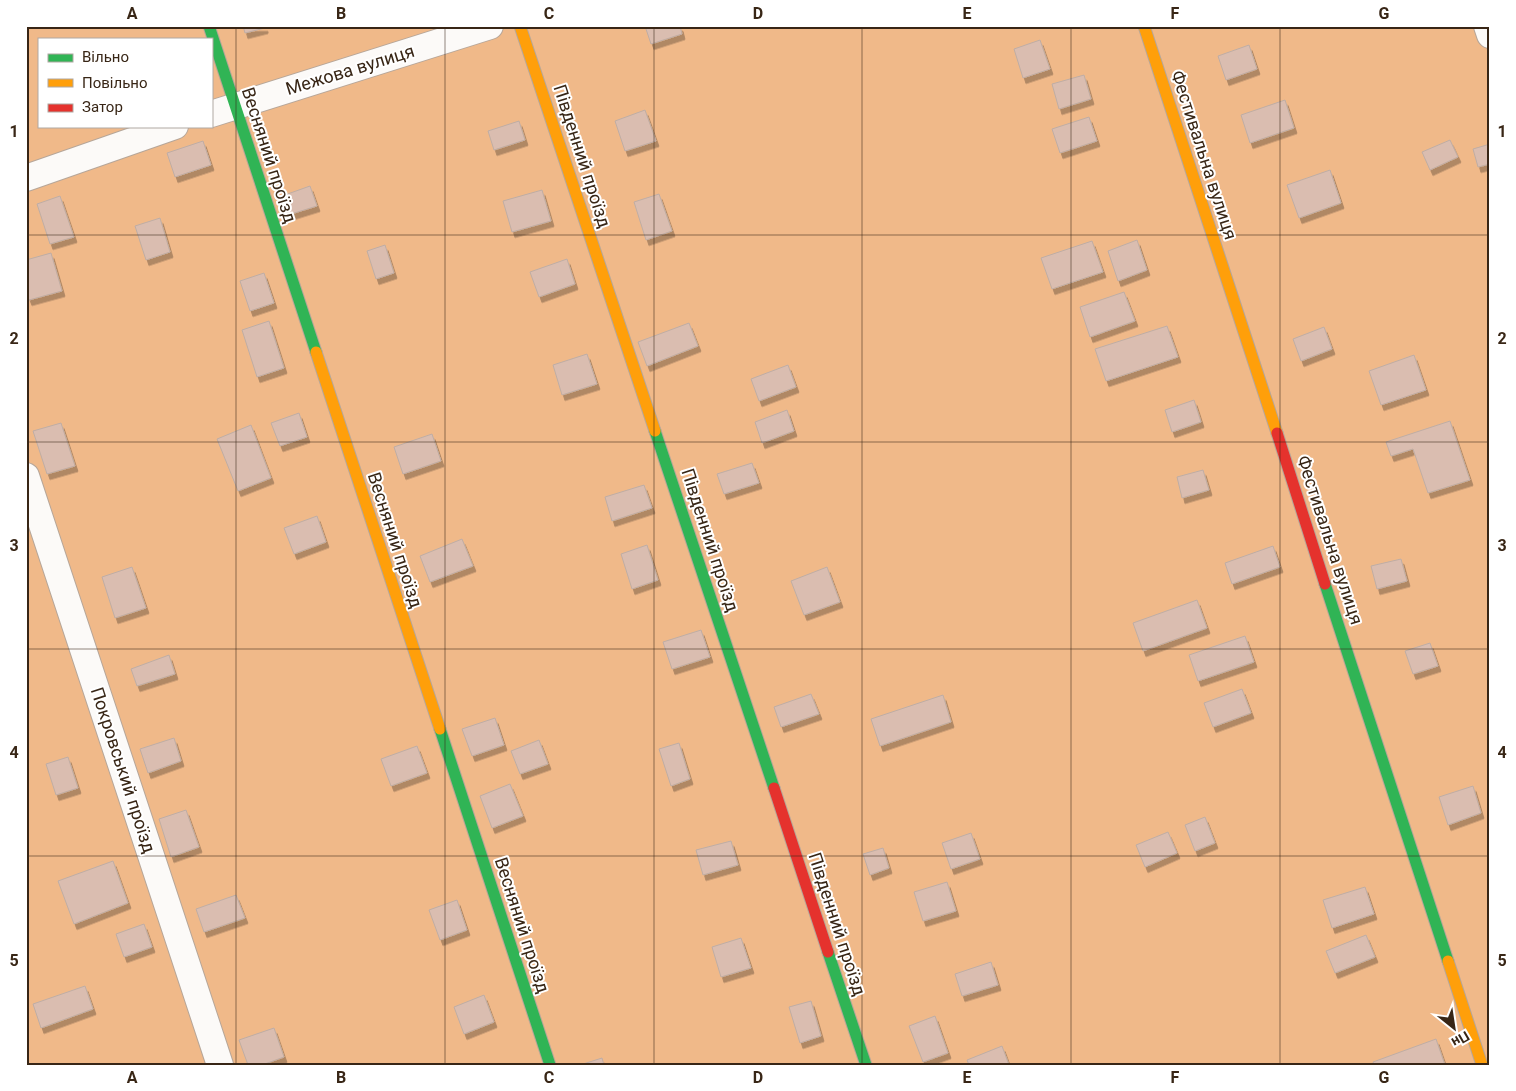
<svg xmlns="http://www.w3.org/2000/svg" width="1516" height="1091" viewBox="0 0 1516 1091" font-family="Roboto,sans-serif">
	<defs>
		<filter id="shadow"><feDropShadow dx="3" dy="5.5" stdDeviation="0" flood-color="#0004"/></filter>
	</defs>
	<rect width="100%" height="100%" fill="#ecdccf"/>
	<path fill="#f0b989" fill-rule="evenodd" d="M26 26H1490V1065H26ZM39 39H211V126H39Z"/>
	<path fill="#dabdb0" stroke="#bfada4" filter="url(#shadow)" d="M243 26H265V28L245 33Z
		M645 26H680L682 34 651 44Z
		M1040 40 1050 69 1023 78 1014 49Z
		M1249 45 1257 69 1226 80 1218 56Z
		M1084 75 1091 99 1059 109 1052 84Z
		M1285 100 1294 128 1250 143 1241 115Z
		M645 110 656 141 625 151 615 121Z
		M1089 117 1097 141 1060 153 1052 129Z
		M519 121 525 140 494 150 488 131Z
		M1450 140 1458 157 1430 170 1422 152Z
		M203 141 211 165 175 177 167 153Z
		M1490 144V164L1478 167 1473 149Z
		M1330 170 1341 203 1299 218 1287 185Z
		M310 186 317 206 288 215 282 196Z
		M542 190 551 221 512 232 503 201Z
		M659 194 672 231 646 240 634 202Z
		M60 196 74 237 50 244 37 204Z
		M160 218 170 252 146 260 135 226Z
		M1137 240 1147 270 1118 281 1108 251Z
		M1092 241 1103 272 1052 289 1041 258Z
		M385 245 394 273 376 279 367 251Z
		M51 253 62 291 29 300 26 292V260Z
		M567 259 575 284 539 297 530 272Z
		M264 273 274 303 250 311 240 281Z
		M1124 292 1135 321 1090 337 1080 307Z
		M269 321 284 368 257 377 242 330Z
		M689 323 698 346 647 366 638 342Z
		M1167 326 1178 357 1106 381 1095 349Z
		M1324 327 1332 349 1301 361 1293 339Z
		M587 354 597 384 562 395 553 365Z
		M1414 355 1426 390 1381 405 1369 371Z
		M788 365 796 387 759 401 751 379Z
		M1194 400 1201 422 1172 432 1165 410Z
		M787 410 794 431 762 443 755 422Z
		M299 413 307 437 280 446 271 423Z
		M1450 421 1470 480 1428 493 1413 449 1391 456 1386 442Z
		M61 423 75 466 47 474 33 431Z
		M251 425 271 478 238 491 217 439Z
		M432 434 441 461 403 474 394 447Z
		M752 463 759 483 724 494 717 474Z
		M1203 470 1209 490 1182 498 1177 477Z
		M644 485 652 508 612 521 605 497Z
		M317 516 326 542 294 554 284 528Z
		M462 539 473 566 430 582 420 556Z
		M647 545 658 580 632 589 621 554Z
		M1273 546 1280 567 1232 584 1225 563Z
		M1401 559 1407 581 1377 589 1371 566Z
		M132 567 146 608 115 618 102 577Z
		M827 567 840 602 804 615 791 581Z
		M1197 600 1207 628 1143 651 1133 623Z
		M701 630 710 657 672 669 663 642Z
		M1245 636 1254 662 1198 681 1189 655Z
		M1430 643 1438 666 1413 674 1405 651Z
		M169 655 175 674 137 686 131 669Z
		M1242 689 1251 713 1213 727 1204 703Z
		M811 694 819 714 781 727 774 707Z
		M943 695 951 722 880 746 871 719Z
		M495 718 504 745 472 756 462 729Z
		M174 738 181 761 148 773 140 749Z
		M539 740 548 764 520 774 511 751Z
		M679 743 690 779 671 786 659 749Z
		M417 746 427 773 391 786 381 759Z
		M68 757 78 788 56 795 46 764Z
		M510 784 523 816 492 828 480 796Z
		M1473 786 1481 813 1448 825 1439 797Z
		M186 810 199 847 171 857 159 819Z
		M1205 817 1215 843 1195 851 1185 825Z
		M1168 832 1177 853 1145 867 1136 845Z
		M971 833 980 859 951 869 942 843Z
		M731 841 738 865 703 875 696 850Z
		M883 848 889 868 870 875 863 854Z
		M113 861 128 903 74 924 58 881Z
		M947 882 956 911 923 921 914 892Z
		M1365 887 1374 914 1332 928 1323 900Z
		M236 895 245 918 204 932 196 909Z
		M457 900 467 930 440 940 429 910Z
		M144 924 152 947 124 957 116 934Z
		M1366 935 1375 957 1335 973 1326 951Z
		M741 938 751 968 721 977 712 947Z
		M991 962 998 985 962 996 955 974Z
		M85 986 93 1009 41 1028 33 1004Z
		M484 995 494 1022 464 1034 454 1007Z
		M811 1001 821 1036 800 1043 789 1007Z
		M935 1016 948 1053 923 1062 909 1026Z
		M274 1028 284 1057 262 1065H248L239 1040Z
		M1436 1039 1445 1065H1374L1373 1062Z
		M1002 1046 1009 1065H969L967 1060Z
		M602 1058 604 1065H580Z"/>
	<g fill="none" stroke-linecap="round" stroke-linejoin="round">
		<defs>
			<path id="street" d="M1487 26 1490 35
				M211 114 490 26
				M26 178 175 126
				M26 476 220 1065"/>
			<path id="fast" d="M209 26 316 352
				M655 431 774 788
				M1325 584 1448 961
				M440 729 550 1065
				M828 952 866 1065"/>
			<path id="slow" d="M520 26 655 431
				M1144 26 1277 433
				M316 352 440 729
				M1448 961 1482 1065"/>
			<path id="jam" d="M1277 433 1325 584
				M774 788 828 952"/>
		</defs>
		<use href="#street" stroke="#b6a699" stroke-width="28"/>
		<use href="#fast" stroke="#b6a699" stroke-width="13"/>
		<use href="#slow" stroke="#b6a699" stroke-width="13"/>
		<use href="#jam" stroke="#b6a699" stroke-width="13"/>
		<use href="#street" stroke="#fcfaf8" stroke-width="26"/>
		<use href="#fast" stroke="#30b455" stroke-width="11"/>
		<use href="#slow" stroke="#ff9f0a" stroke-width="11"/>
		<use href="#jam" stroke="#e5322d" stroke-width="11"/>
	</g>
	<path fill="none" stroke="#382616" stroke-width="1" stroke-opacity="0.55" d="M236 26V1065M445 26V1065M654 26V1065M862 26V1065M1071 26V1065M1280 26V1065M26 235H1490M26 442H1490M26 649H1490M26 856H1490"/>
	<g text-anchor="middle" stroke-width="4" stroke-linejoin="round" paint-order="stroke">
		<g font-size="18" fill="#382616" stroke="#fff">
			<text transform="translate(350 70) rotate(-17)" y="6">Межова вулиця</text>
			<text transform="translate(269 155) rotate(72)" y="6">Весняний проїзд</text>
			<text transform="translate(1204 155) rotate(72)" y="6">Фестивальна вулиця</text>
			<text transform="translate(582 156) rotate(72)" y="6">Південний проїзд</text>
			<text transform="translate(395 540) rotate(72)" y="6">Весняний проїзд</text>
			<text transform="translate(710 540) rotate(72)" y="6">Південний проїзд</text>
			<text transform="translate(1330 540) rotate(72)" y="6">Фестивальна вулиця</text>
			<text transform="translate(123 770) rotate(72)" y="6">Покровський проїзд</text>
			<text transform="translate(837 924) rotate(72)" y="6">Південний проїзд</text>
			<text transform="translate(522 925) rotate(72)" y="6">Весняний проїзд</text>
		</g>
	</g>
	<rect width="1516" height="1091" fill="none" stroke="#ffffff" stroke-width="55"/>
	<rect x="38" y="38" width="175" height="90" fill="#ffffff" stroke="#afa8a2"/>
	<rect x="48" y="54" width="25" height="8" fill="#30b455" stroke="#afa8a2"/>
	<text x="82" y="62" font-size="15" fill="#382616">Вільно</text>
	<rect x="48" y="79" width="25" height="8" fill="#ff9f0a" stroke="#afa8a2"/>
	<text x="82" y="88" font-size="15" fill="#382616">Повільно</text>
	<rect x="48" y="104" width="25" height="8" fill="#e5322d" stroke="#afa8a2"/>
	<text x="82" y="112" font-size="15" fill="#382616">Затор</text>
	<g transform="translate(1454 1028) rotate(150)" stroke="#ffffff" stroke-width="4" paint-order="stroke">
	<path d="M0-4L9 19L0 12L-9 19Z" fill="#382616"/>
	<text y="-8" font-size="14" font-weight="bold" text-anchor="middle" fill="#382616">Пн</text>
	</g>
	<rect x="28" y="28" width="1460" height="1036" fill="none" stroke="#382616" stroke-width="2"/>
	<g font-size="16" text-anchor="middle" font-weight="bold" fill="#382616">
		<text x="132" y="19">A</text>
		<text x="341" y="19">B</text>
		<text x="549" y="19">C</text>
		<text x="758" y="19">D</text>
		<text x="967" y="19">E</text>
		<text x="1175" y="19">F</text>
		<text x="1384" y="19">G</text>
		<text x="14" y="137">1</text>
		<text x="1502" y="137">1</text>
		<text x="14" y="344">2</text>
		<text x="1502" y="344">2</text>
		<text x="14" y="551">3</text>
		<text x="1502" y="551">3</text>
		<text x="14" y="758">4</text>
		<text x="1502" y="758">4</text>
		<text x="14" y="966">5</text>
		<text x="1502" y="966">5</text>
		<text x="132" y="1083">A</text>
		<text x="341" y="1083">B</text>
		<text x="549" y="1083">C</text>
		<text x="758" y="1083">D</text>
		<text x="967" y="1083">E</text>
		<text x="1175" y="1083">F</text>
		<text x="1384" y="1083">G</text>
	</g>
</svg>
